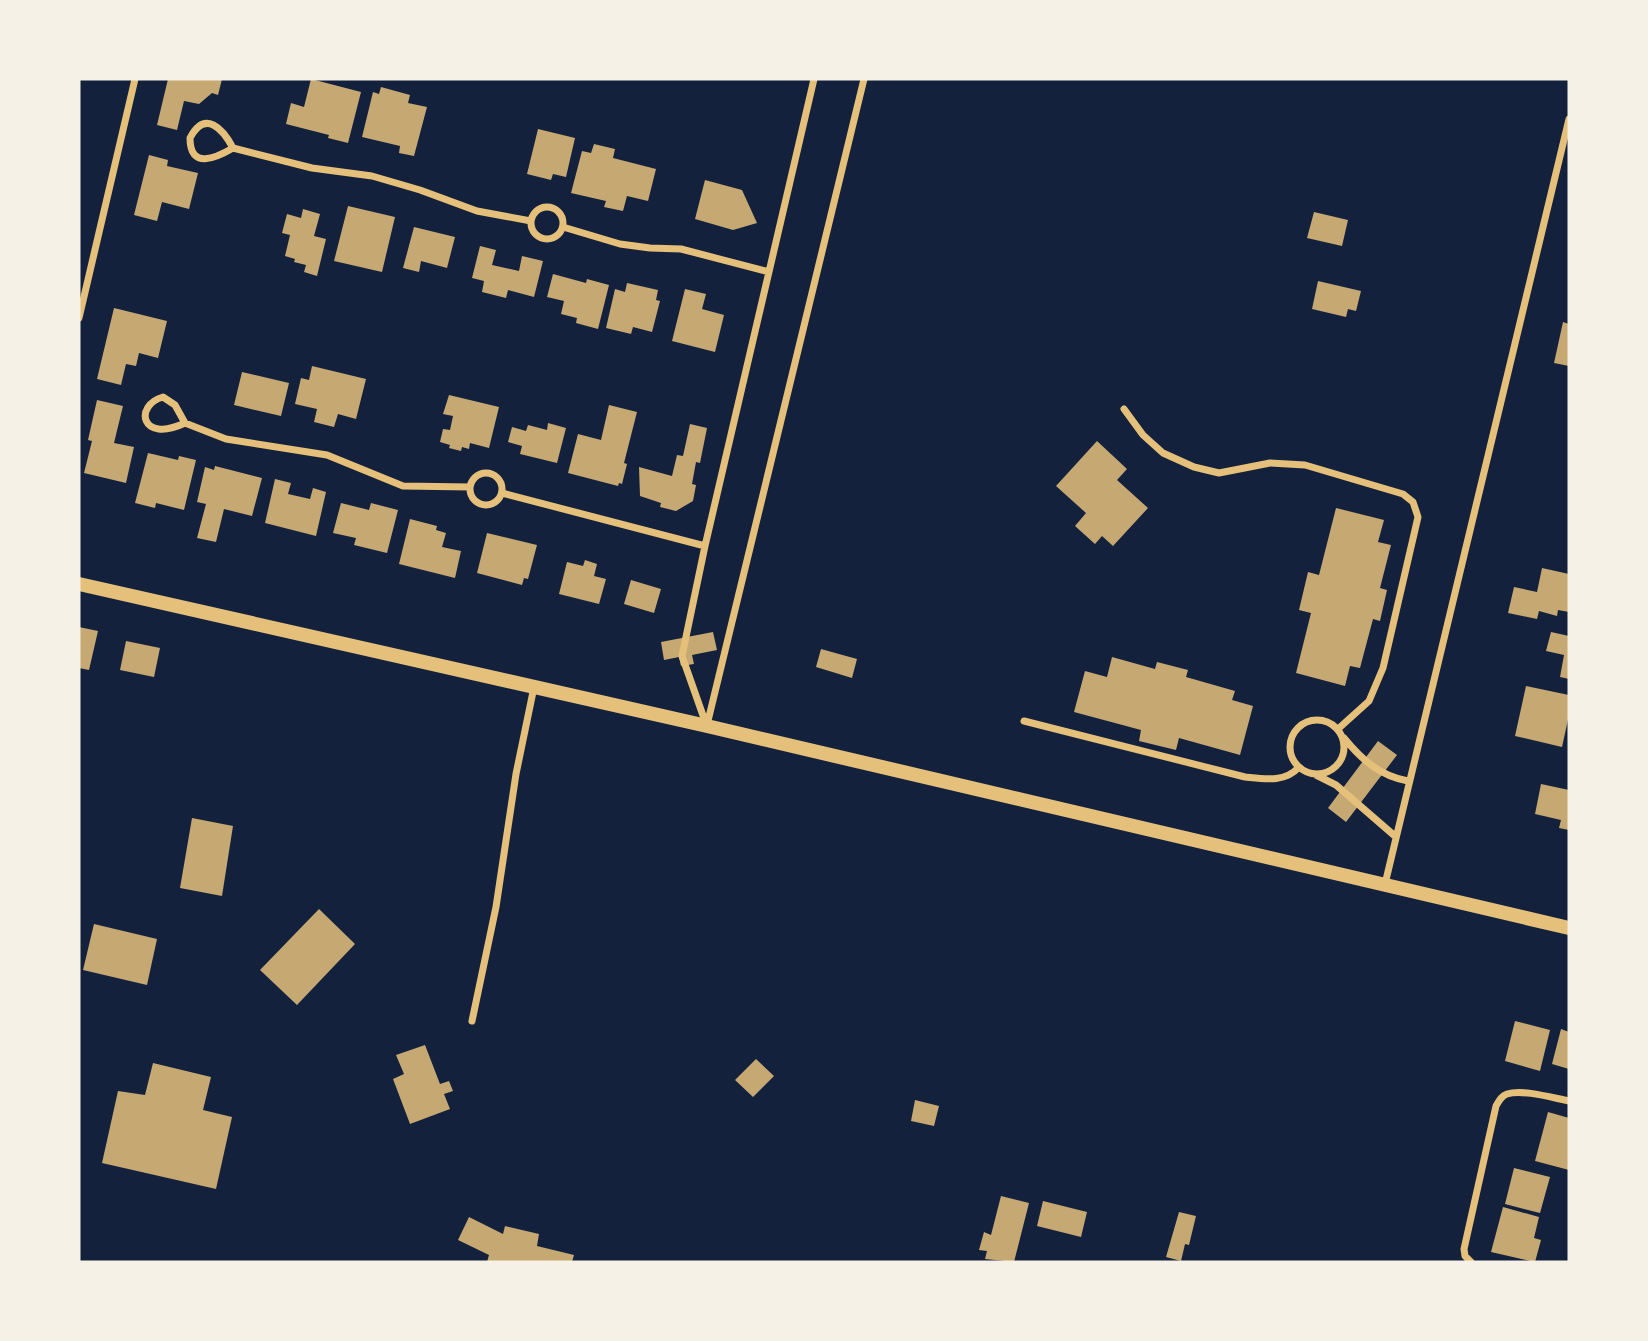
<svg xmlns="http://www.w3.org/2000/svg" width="1648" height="1341" viewBox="0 0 1648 1341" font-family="'DejaVu Sans',sans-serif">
	<rect width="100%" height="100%" fill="#14213d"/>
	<path fill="#c6a872" d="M168 79H222L218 95 212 93 199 104 184 101 177 130 157 125Z
		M311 79 361 92 348 143 328 138 329 135 286 124 291 103 304 107Z
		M381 87 410 95 408 103 427 107 414 156 399 153 400 146 362 137 373 92 379 94Z
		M538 129 575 138 566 177 553 174 551 180 527 174Z
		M594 144 615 149 613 158 656 169 648 201 627 196 623 211 604 207 606 201 571 193 582 151 591 153Z
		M149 155 168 160 167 166 198 173 189 209 162 202 157 221 134 215Z
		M705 180 742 190 757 223 733 230 695 219Z
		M348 206 395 217 382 272 334 261Z
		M303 209 320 214 314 236 326 239 317 276 304 272 306 265 294 262 295 259 285 256 290 235 282 233 287 214 301 218Z
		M1314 212 1348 220 1342 246 1307 238Z
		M414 227 455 237 447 268 421 261 419 272 403 268Z
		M480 246 496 250 492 265 519 271 522 256 543 261 534 297 508 290 506 298 482 292 484 281 472 278Z
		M553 274 586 283 587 279 609 285 598 329 576 323 577 318 561 314 564 301 547 297Z
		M1318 281 1361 291 1356 311 1348 309 1346 317 1312 309Z
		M627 283 658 290 656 300 660 301 652 332 633 327 631 334 606 328 615 289 625 292Z
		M685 289 706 294 702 309 724 315 715 352 672 341Z
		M114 308 167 321 158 358 139 353 136 366 126 364 121 385 97 379Z
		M1563 322 1569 324V366L1554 363Z
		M312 366 366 379 356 419 338 414 334 427 314 422 317 409 295 404 301 378 309 380Z
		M242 372 289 383 281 416 234 405Z
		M449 395 499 407 489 448 470 443 469 449 462 447 461 451 449 448 450 445 440 442 443 429 450 430 453 416 443 414Z
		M97 400 123 406 114 443 134 447 126 483 84 473 92 441 88 440Z
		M609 405 637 412 624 463 627 464 622 484 619 483 618 486 568 473 578 434 601 440Z
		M548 423 566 428 557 463 520 454 522 446 508 442 512 427 526 431 528 425 547 430Z
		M690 424 707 428 700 463 696 462 692 484 696 485 693 501 676 511 660 507 661 503 640 496 639 467 672 476 677 455 683 456Z
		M1097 441 1127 469 1117 480 1148 508 1113 546 1102 536 1095 544 1075 526 1086 513 1056 486Z
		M148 453 178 460 179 456 196 460 184 510 156 503 155 508 135 503Z
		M215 466 262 478 252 516 224 509 216 542 197 538 206 504 197 502 205 467 214 470Z
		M275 479 291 483 288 494 310 499 313 488 326 492 316 536 265 523Z
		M341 503 369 510 371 503 398 510 387 553 354 545 356 538 333 533Z
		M1336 508 1384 520 1378 542 1391 545 1380 588 1387 590 1380 621 1373 619 1360 668 1350 666 1345 686 1296 673 1311 613 1299 610 1308 572 1319 575Z
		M410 519 437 526 436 530 446 533 442 547 461 551 455 578 399 564Z
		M487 533 537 545 528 579 524 578 522 585 477 573Z
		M585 560 597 564 594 576 606 579 599 604 559 594 567 562 583 566Z
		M1542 568 1569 574V612L1558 610 1557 616 1539 611 1537 619 1508 613 1514 587 1537 592Z
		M631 580 661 589 654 613 624 604Z
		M79 627 98 631 89 670 79 668Z
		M713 632 717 650 692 655 694 664 681 666 679 657 664 660 661 642Z
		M1551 632 1569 636V679L1560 677 1564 655 1546 651Z
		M126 641 160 648 154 677 120 670Z
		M821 649 857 659 852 678 816 667Z
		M1112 657 1155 669 1157 662 1188 670 1186 677 1235 691 1232 700 1253 706 1240 755 1179 738 1176 750 1139 741 1141 730 1074 712 1085 671 1107 677Z
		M1526 686 1569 695V715L1562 747 1515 736Z
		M1378 741 1397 755 1346 822 1328 808Z
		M1541 784 1569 790V830L1559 828 1561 820 1535 814Z
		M192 818 233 826 222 896 180 888Z
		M319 909 355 944 297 1005 260 970Z
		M94 924 157 939 147 985 83 970Z
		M1515 1021 1550 1030 1540 1071 1505 1061Z
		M1561 1029 1569 1032V1069L1552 1064Z
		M425 1045 440 1084 449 1081 453 1091 444 1094 450 1109 410 1124 393 1079 404 1074 396 1055Z
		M756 1059 774 1076 753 1097 735 1080Z
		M153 1063 211 1077 203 1110 232 1117 216 1189 102 1163 118 1091 145 1095Z
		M915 1100 939 1106 934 1126 911 1121Z
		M1548 1112 1569 1118V1170L1535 1161Z
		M1514 1168 1550 1177 1540 1213 1505 1204Z
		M1001 1196 1029 1203 1014 1262 985 1259 987 1251 979 1250 984 1232 991 1235Z
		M1043 1201 1087 1212 1081 1237 1037 1226Z
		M1503 1207 1539 1217 1534 1238 1541 1240 1535 1262 1491 1252Z
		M1179 1212 1196 1216 1189 1245 1185 1244 1181 1261 1166 1257Z
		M469 1217 503 1234 505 1226 539 1234 537 1246 574 1255 572 1262H487L489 1255 458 1240Z"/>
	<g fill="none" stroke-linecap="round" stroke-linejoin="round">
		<path stroke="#e5c07b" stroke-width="7" d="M233 148C216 158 190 170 190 138 205 109 223 129 233 148L312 168 372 176 420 190 477 211 531 221
			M531 223a16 16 0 1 1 32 0a16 16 0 1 1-32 0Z
			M563 227 620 244 650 248 681 249 769 272
			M79 318 135 79
			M1124 409 1143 435 1163 453 1194 467 1219 473 1270 463 1305 465 1403 494 1413 502 1418 517 1383 668 1369 701 1338 729
			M185 423C140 444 134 405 163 397L175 405 185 423 226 439 327 455 403 486 470 487
			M470 489a16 16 0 1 1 32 0a16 16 0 1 1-32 0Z
			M502 493 705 546
			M1290 747a27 27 0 1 1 54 0a27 27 0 1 1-54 0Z
			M1024 721 1245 777C1264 779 1285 783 1299 767
			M706 724 682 656 705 546 814 79
			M707 725 864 79
			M1344 738C1362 760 1380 776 1408 781
			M1316 775 1336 785 1396 837
			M1385 884 1569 119
			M472 1021 496 907 516 774 534 687
			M1471 1262 1465 1256 1464 1249 1496 1106C1499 1101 1501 1096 1507 1094 1523 1089 1553 1098 1569 1101"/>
		<path stroke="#e5c07b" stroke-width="14" d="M79 584 707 726 1569 928"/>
	</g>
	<rect width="1648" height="1341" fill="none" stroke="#f6f1e7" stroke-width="161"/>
</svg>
